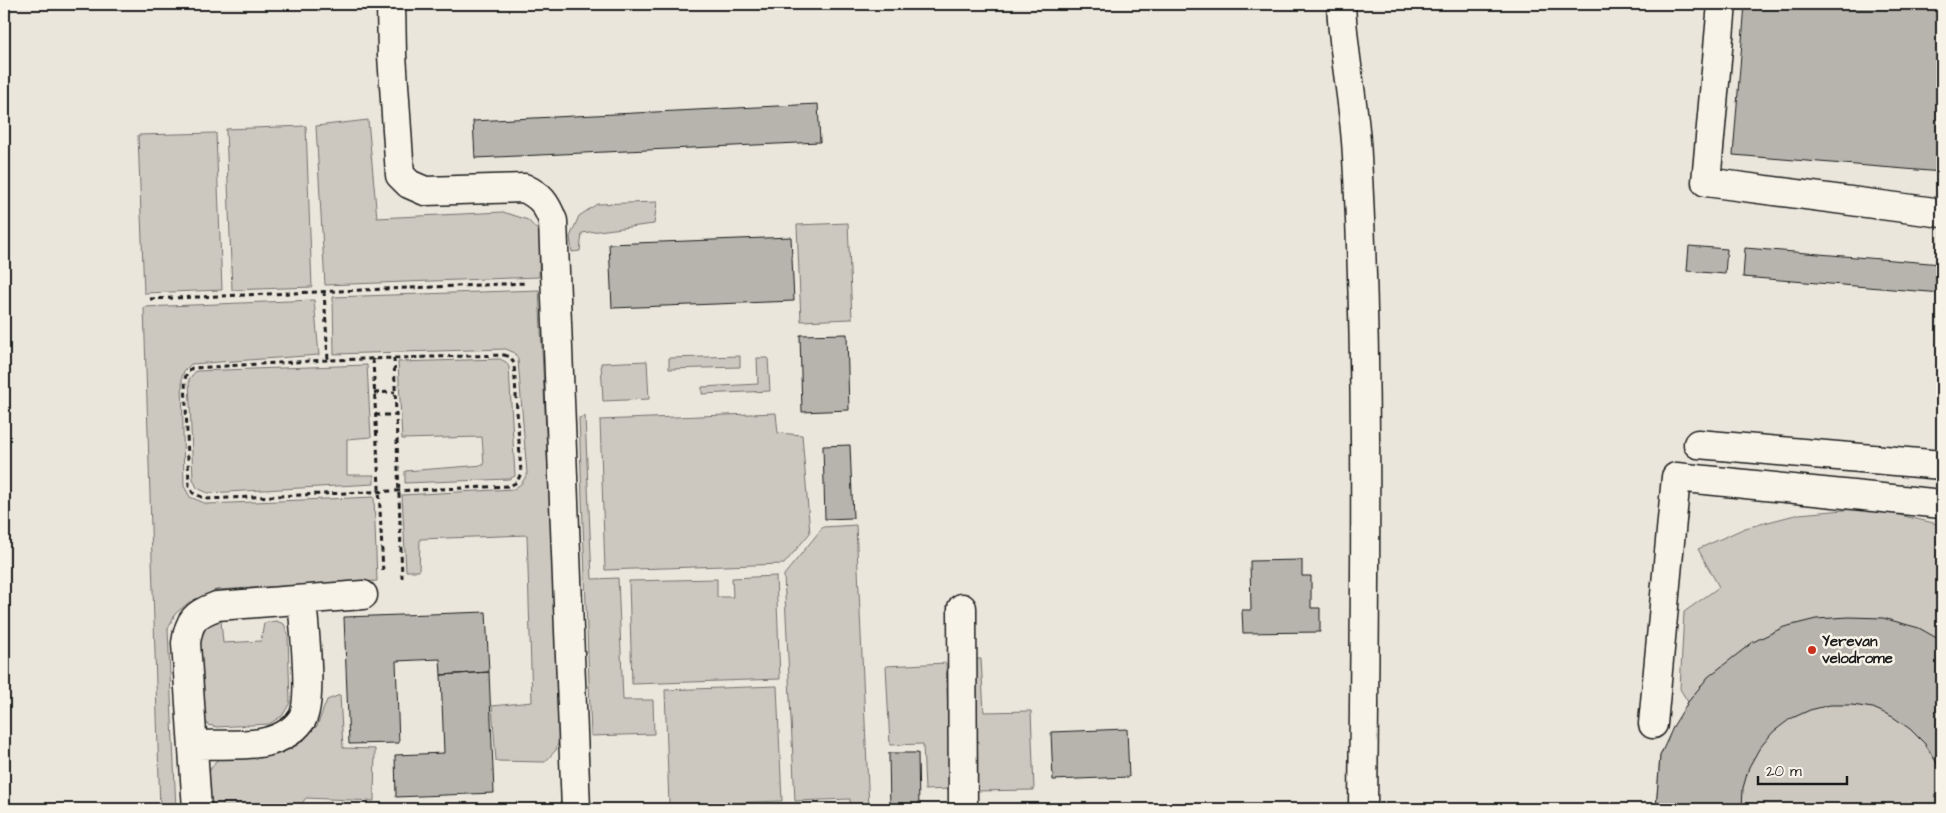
<svg xmlns="http://www.w3.org/2000/svg" width="1946" height="813" viewBox="0 0 1946 813" font-family="'Architects Daughter',sans-serif">
	<rect width="100%" height="100%" fill="#eae6dc"/>
	<filter id="ink" filterUnits="userSpaceOnUse"><feTurbulence type="fractalNoise" baseFrequency=".02" numOctaves="2"/><feDisplacementMap in="SourceGraphic" scale="10" xChannelSelector="R" yChannelSelector="G"/><feConvolveMatrix kernelMatrix="1 2 1 2 8 2 1 2 1" color-interpolation-filters="sRGB"/></filter>
	<g filter="url(#ink)">
		<path fill="#ccc8c0" stroke="#74726e" d="M368 120 377 218 503 212 528 220 540 233 539 277 325 285 316 126Z
			M306 126 312 287 232 290 226 129Z
			M216 133 222 290 144 293 138 135Z
			M657 202 654 224 582 233 580 251 572 252 570 237 579 216 597 204Z
			M848 223 852 319 801 321 797 225Z
			M539 290 561 733 556 750 545 762 496 761 492 706 532 702 527 535 420 539 419 571H406L402 495 514 489 522 483 527 474 518 360 515 353 506 349 334 354 333 297Z
			M314 300 319 355 191 364 184 371 182 377 184 486 190 497 207 504 374 497 377 581 216 590 188 603 175 614 168 629 176 809H160L144 307Z
			M740 356V367L669 369V358Z
			M757 358H768L770 391 702 394V387L758 384Z
			M500 359 506 362 509 367 515 476 509 479 405 483V471L484 465 482 437 402 439 398 362Z
			M647 361 649 399 603 401 601 363Z
			M367 365 371 437 347 439V475H374V484L208 493 197 488 193 479 189 379 196 371Z
			M776 413 778 433 802 435 810 533 784 564 605 570 600 420Z
			M585 416 592 579 618 578 623 700H653L654 734 591 736 579 418Z
			M1855 509 1887 512 1942 525V809H1656L1660 756 1688 702 1680 689 1684 612 1719 587 1698 549 1745 528 1799 514Z
			M856 525 869 809H850V799L795 801 784 575 823 527Z
			M776 576 780 679 632 684 629 581 717 579V597H733L732 578Z
			M221 621 223 643 261 641 264 623 276 621 284 624 288 634 290 703 282 716 269 724 217 727 208 725 202 715 197 642 205 625Z
			M970 659H981L984 712 1031 711 1034 790 975 791Z
			M946 663 951 789 925 790 923 744 890 745 886 666Z
			M777 686 782 801 669 805 665 690Z
			M340 695 343 748 375 749 374 801 306 798 298 808 292 809H207L206 777 215 762 224 755 272 751 299 742 317 726 327 700Z"/>
		<path fill="#b6b4ac" stroke="#1c1c1c" d="M1745 4H1942V172L1733 155Z
			M818 104 820 142 475 158 473 121Z
			M791 237 794 301 612 308 609 244Z
			M1689 246 1727 249 1725 274 1687 271Z
			M1745 248 1942 264V293L1743 277Z
			M847 334 849 410 802 412 800 335Z
			M850 445 853 518 825 519 823 446Z
			M1302 560V576H1311V608H1320V632L1243 633 1242 610H1251L1250 561Z
			M486 612 489 672 441 675 440 659 396 661 399 743 349 744 344 617Z
			M1849 617 1883 618 1919 628 1942 641V778L1937 763 1925 744 1910 729 1893 717 1873 708 1852 705H1830L1810 710 1790 719 1773 732 1759 749 1749 767 1743 788 1742 809H1656L1660 756 1674 725 1688 702 1708 677 1753 642 1784 627 1816 619Z
			M489 672 494 793 396 797 395 755 444 753 441 675Z
			M1127 729 1129 777 1053 780 1051 732Z
			M889 753H918L919 809H890Z"/>
		<g fill="none" stroke-linecap="round" stroke-linejoin="round">
			<defs>
				<path id="minor" d="M391 4 392 55 400 175 409 184 425 191 524 188C541 196 546 203 553 221L576 809
					M1341 4C1343 55 1355 106 1357 157 1369 374 1365 592 1363 809
					M1722 4 1706 182 1942 213
					M1698 444 1942 465
					M962 608 963 809
					M1653 724 1676 477 1942 504
					M194 745C216 744 238 746 260 743 275 741 293 733 302 719 313 701 304 625 302 600
					M197 809 186 643C189 620 195 614 217 606L363 595"/>
			</defs>
			<use href="#minor" stroke="#1c1c1c" stroke-width="31"/>
			<path stroke="#1c1c1c" stroke-width="3" stroke-dasharray="5 4" stroke-linecap="butt" d="M324 291 328 360
				M150 299 527 283
				M504 355 511 357 514 364 521 473 517 482 510 486 206 499 193 493 189 486 185 379 187 372 192 368 328 360Z
				M394 358 402 578
				M373 359 383 573
				M374 393 395 392
				M375 415H395"/>
			<use href="#minor" stroke="#f7f3e8" stroke-width="28"/>
		</g>
	</g>
	<circle fill="#c8321e" stroke="#f7f3e8" stroke-width="2" cx="1812" cy="650" r="5"/>
	<g text-anchor="middle" stroke-width="5" stroke-linejoin="round" paint-order="stroke">
		<g font-size="15" font-weight="bold" fill="#1c1c1c" stroke="#f7f3e8" text-anchor="start">
			<text x="1822" y="646">Yerevan<tspan x="1822" dy="17">velodrome</tspan></text>
		</g>
	</g>
	<rect width="1946" height="813" fill="none" stroke="#f7f3e8" stroke-width="20"/>
	<rect x="10" y="10" width="1926" height="793" fill="none" stroke="#1c1c1c" stroke-width="2" filter="url(#ink)"/>
	<path d="M1758 776v8h89v-8" fill="none" stroke="#1c1c1c" stroke-width="2.5"/>
	<text x="1766" y="776" font-size="15" fill="#1c1c1c" stroke="#f7f3e8" stroke-width="4" paint-order="stroke">20 m</text>
</svg>
